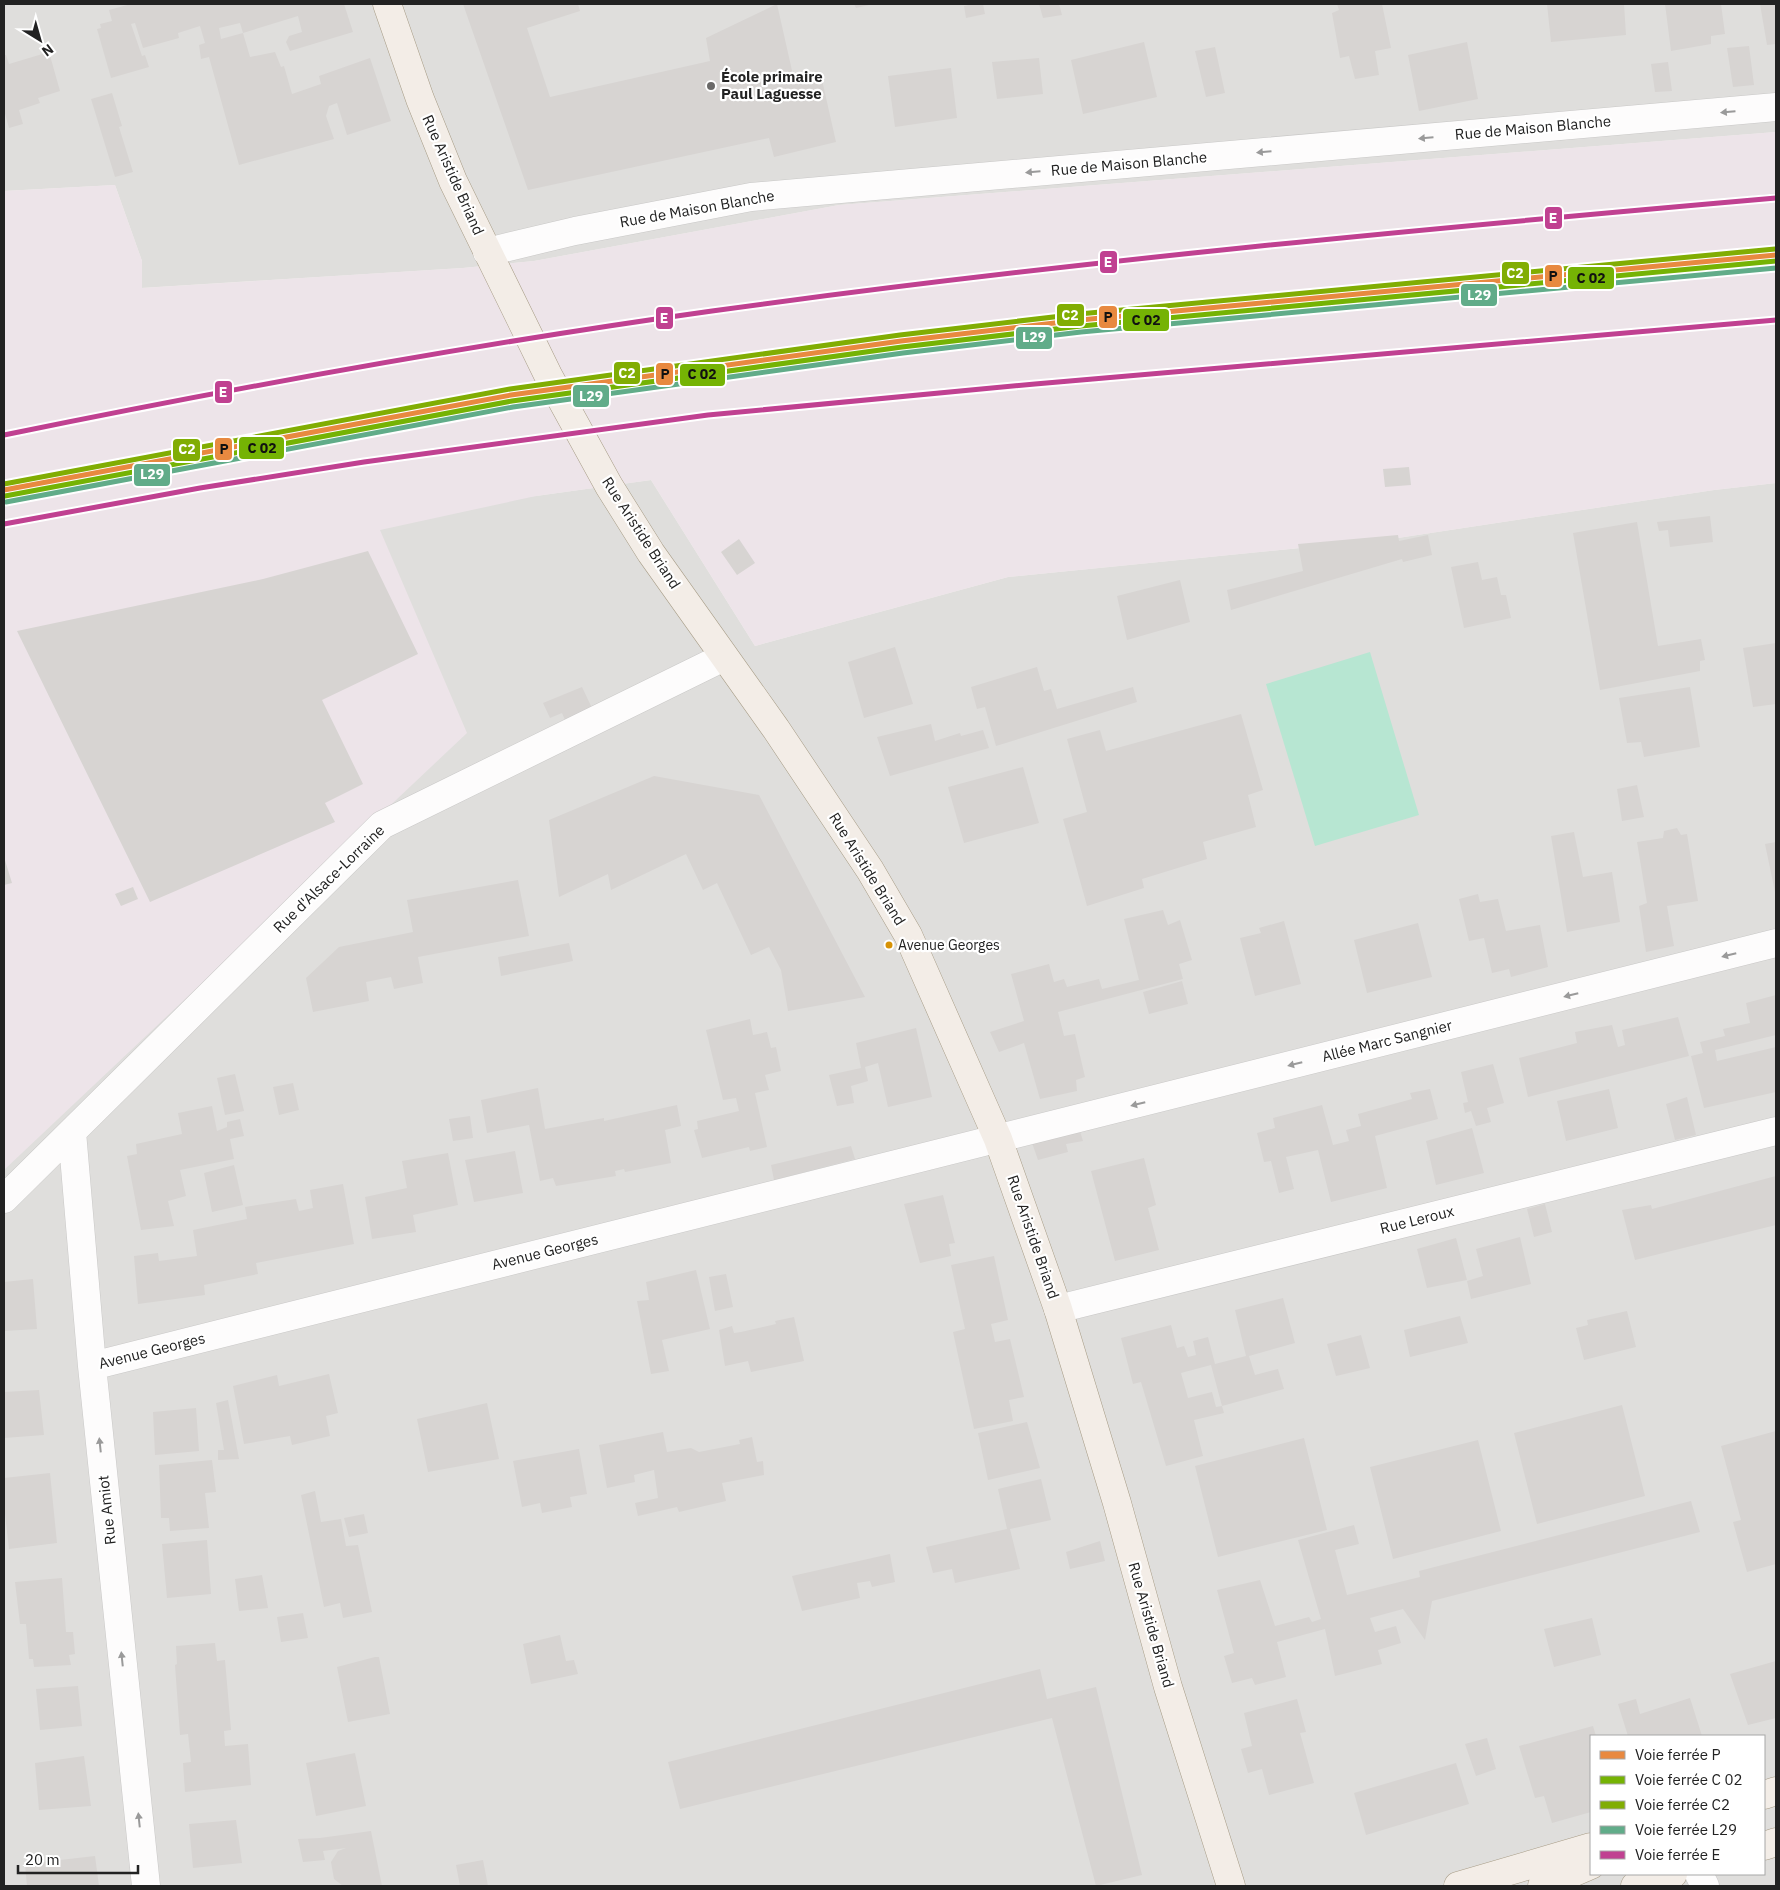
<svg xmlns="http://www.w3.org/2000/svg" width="1780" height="1890" viewBox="0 0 1780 1890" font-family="'IBM Plex Sans',sans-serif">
	<rect width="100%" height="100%" fill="#f0eeeb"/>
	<path fill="#dfdedc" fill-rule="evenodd" d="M4 4H1776V132L839 205 534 261 463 268 141 288 142 261 115 185 4 191Z
		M651 480 755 646 1008 577 1391 539 1714 490 1776 483V1886H4V542L536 496ZM1591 1736H1764V1874H1591Z"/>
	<path fill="#ede4e9" d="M1776 132V483L1714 490 1391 539 1008 577 755 646 651 480 536 496 380 530 467 733 4 1170V191L115 185 142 261V288L463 268 534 261 839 205Z"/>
	<path fill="#b7e6d2" d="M1370 652 1419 815 1315 846 1266 684Z"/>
	<path fill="#d7d4d2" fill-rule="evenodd" d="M131 4H344L353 32 290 51 286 42 289 36 302 32 298 16 243 33 240 23 219 28 221 39 243 33 250 57 275 52 281 67 284 66 292 94 321 84 319 76 370 58 391 121 347 135 337 103 329 106 326 116 334 139 239 165 209 57 201 59 199 45 205 43 200 26 178 33 179 38 143 48 135 23 131 24 142 56 145 55 149 67 111 78 97 29 101 28 100 24 112 21 109 10Z
		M463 4H578L580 11 527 28 550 97 710 61 706 38 777 4 793 75 820 71 836 142 774 157 769 138 528 190Z
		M854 4H873L856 8Z
		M973 4H983L985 14 966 18 964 6Z
		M1039 4H1059L1062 15 1043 18Z
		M1337 4H1382L1391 48 1375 51 1379 75 1355 79 1349 56 1340 58 1332 13 1339 10Z
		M1547 4H1624L1626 35 1551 42Z
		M1665 4H1721L1725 34 1711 36V44L1671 51Z
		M1760 4H1776V44L1767 45Z
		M1144 42 1157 97 1083 114 1071 60Z
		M1467 42 1478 99 1419 111 1408 55Z
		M1749 46 1754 85 1733 87 1727 48Z
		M1215 47 1225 93 1206 97 1195 51Z
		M49 52 60 91 38 98 40 103 19 110 23 124 9 128 4 110V55H6L9 64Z
		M1039 58 1043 94 997 99 992 62Z
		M1668 62 1672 91 1655 92 1651 64Z
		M951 68 957 118 895 127 888 76Z
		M112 93 122 126 119 127 133 172 115 177 91 99Z
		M1409 467 1411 485 1385 487 1383 469Z
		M1710 516 1713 542 1670 547 1668 530 1659 531 1657 522Z
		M1637 522 1658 646 1701 639 1705 660 1700 661V671L1600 690 1573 533Z
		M1398 535 1399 541 1428 535 1432 555 1403 562 1402 559 1231 610 1227 590 1303 571 1298 544Z
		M739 539 755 563 737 575 721 552Z
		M368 551 418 654 322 700 363 784 325 803 335 822 150 902 17 631 263 579Z
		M1478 562 1482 580 1497 577 1501 595H1506L1511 618 1464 628 1451 567Z
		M1180 580 1190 622 1127 640 1117 596Z
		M1776 643V704L1753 707 1743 648Z
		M895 647 913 704 864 718 848 662Z
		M1037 667 1044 691 1051 689 1057 709 1133 687 1137 702 996 746 985 707 977 709 971 687Z
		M582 687 592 708 565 720 562 713 550 718 543 703Z
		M1690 687 1700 747 1644 757 1641 742 1627 743 1619 698Z
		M1241 714 1263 790 1248 795 1256 827 1203 842 1207 859 1142 879 1144 888 1087 906 1063 819 1087 812 1067 739 1100 730 1106 751Z
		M931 724 935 741 960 733 961 736 983 730 989 748 890 776 877 737Z
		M1023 767 1039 823 964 843 948 787Z
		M654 776 759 795 865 997 788 1011 781 970 769 947 751 955 717 883 703 890 686 854 611 890 608 874 559 897 549 820Z
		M1637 785 1644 817 1622 821 1617 789Z
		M1677 828 1681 835 1687 834 1698 901 1667 906 1674 946 1646 952 1639 906 1647 903 1637 842 1663 838 1664 831Z
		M1574 832 1583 877 1612 872 1620 922 1567 932 1551 836Z
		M1776 842V892H1775L1765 844Z
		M4 857 12 883 4 885Z
		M518 880 529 936 418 957 423 983 394 989 391 977 366 982 369 1001 313 1012 306 978 339 947 413 932 407 900Z
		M133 887 138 899 121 906 115 894Z
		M1478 894 1480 902 1498 899 1506 931 1540 925 1548 967 1511 977 1509 969 1492 973 1484 938 1469 941 1459 899Z
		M1163 910 1168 925 1180 920 1192 960 1179 964 1183 979 1058 1012 1064 1036 1075 1034 1085 1077 1076 1080 1077 1091 1040 1099 1024 1043 999 1052 990 1032 1024 1021 1011 974 1049 964 1054 982 1064 979 1067 987 1099 979 1102 989 1139 980 1124 919Z
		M1284 921 1301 984 1255 996 1240 938 1261 933 1259 928Z
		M1418 923 1432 977 1367 993 1354 940Z
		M569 943 573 961 501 976 498 957Z
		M1182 981 1188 1004 1149 1014 1143 992Z
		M1776 995V1035L1715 1050 1717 1061 1776 1047V1092L1704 1108 1691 1056 1703 1053 1700 1042 1725 1036 1723 1029 1750 1023 1746 1003Z
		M1678 1017 1689 1056 1528 1097 1519 1058 1577 1043 1575 1032 1612 1025 1618 1047 1625 1045 1622 1030Z
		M750 1019 753 1035 767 1032 771 1048 776 1047 781 1071 765 1075 769 1090 755 1093 767 1147 750 1151 749 1147 702 1158 694 1130 698 1129 697 1121 739 1111 736 1098 723 1100 706 1030Z
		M916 1028 932 1097 888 1107 878 1063 865 1067 868 1081 851 1086 854 1103 837 1106 829 1075 861 1068 856 1043Z
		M1493 1064 1504 1103 1487 1108 1491 1122 1476 1126 1471 1111 1465 1113 1463 1103 1468 1102 1461 1072Z
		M235 1074 244 1111 225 1115 217 1078Z
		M293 1083 299 1110 279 1115 273 1087Z
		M538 1088 545 1129 604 1118V1121L677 1105 681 1126 665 1130 671 1163 625 1172 624 1169 615 1171 616 1176 556 1186 553 1178 540 1181 529 1125 487 1133 481 1100Z
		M1430 1089 1438 1119 1375 1136 1387 1188 1331 1202 1318 1150 1286 1157 1294 1189 1279 1193 1271 1161 1264 1162 1257 1133 1275 1128 1273 1118 1322 1105 1333 1145 1349 1141 1346 1130 1361 1126 1358 1114 1412 1099 1410 1093Z
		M1609 1089 1618 1128 1566 1141 1557 1101Z
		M1687 1097 1696 1135 1675 1140 1666 1104Z
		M212 1106 217 1131 227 1127V1122L240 1119 244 1136 230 1139 234 1159 180 1170 186 1196 168 1201 174 1226 141 1230 127 1156 137 1154 136 1144 182 1134 178 1113Z
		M470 1116 473 1138 453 1141 449 1119Z
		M1079 1128 1083 1141 1066 1144 1068 1152 1038 1160 1031 1140Z
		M1472 1128 1484 1173 1436 1185 1426 1141Z
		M851 1146 855 1159 774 1180 771 1165Z
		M515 1151 523 1193 474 1202 465 1160Z
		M448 1153 458 1205 413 1215 416 1232 372 1239 365 1197 407 1188 402 1161Z
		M1144 1158 1156 1205 1148 1208 1159 1250 1115 1261 1091 1171Z
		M234 1165 243 1205 212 1212 204 1173Z
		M1776 1176V1225L1635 1260 1622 1210 1651 1205 1652 1209Z
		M343 1184 354 1244 256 1263 258 1274 204 1285 205 1295 138 1304 134 1256 158 1253 159 1261 197 1256 193 1230 247 1219 245 1207 296 1199 299 1211 313 1208 310 1190Z
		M943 1195 955 1243 949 1244 951 1256 920 1263 904 1204Z
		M1545 1204 1552 1232 1534 1237 1527 1209Z
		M1520 1237 1531 1284 1471 1299 1467 1281 1483 1276 1476 1249Z
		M1456 1238 1467 1280 1427 1288 1417 1249Z
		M994 1256 1008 1320 991 1324 995 1342 1010 1339 1024 1397 1009 1400 1013 1421 974 1429 953 1332 965 1329 951 1265Z
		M696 1270 710 1329 662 1340 669 1371 651 1374 637 1301 649 1300 646 1282Z
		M726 1274 733 1307 715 1311 709 1277Z
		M33 1279 37 1329 4 1331V1282Z
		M1283 1298 1295 1343 1249 1356 1255 1375 1278 1369 1284 1389 1222 1406 1224 1413 1194 1420 1203 1456 1166 1466 1141 1382 1133 1384 1121 1338 1171 1325 1177 1348 1184 1346 1188 1357 1196 1355 1193 1341 1208 1337 1215 1364 1246 1356 1235 1310ZM1211 1365 1222 1406 1216 1407 1212 1392 1188 1398 1181 1373Z
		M1627 1311 1636 1347 1584 1360 1576 1328 1588 1325 1587 1320Z
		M1460 1316 1468 1343 1410 1357 1404 1330Z
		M794 1317 804 1361 751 1372 748 1361 725 1366 719 1330 732 1326 734 1333 741 1332 776 1324 775 1321Z
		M1361 1335 1370 1368 1336 1376 1327 1344Z
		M329 1374 338 1413 326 1416 330 1436 292 1445 290 1436 244 1444 233 1386 277 1375 279 1386Z
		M39 1390 44 1435 4 1438V1392Z
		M228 1400 239 1459 218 1460V1450H224L216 1403Z
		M487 1403 499 1459 428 1472 417 1419Z
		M1622 1405 1645 1496 1537 1524 1514 1433Z
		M196 1408 199 1451 155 1455 153 1412Z
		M1027 1422 1040 1468 988 1480 978 1433Z
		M1776 1431V1564L1747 1572 1733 1522 1741 1520 1721 1446Z
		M663 1432 667 1452 691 1448 699 1452 740 1444 739 1440 752 1437 757 1462 763 1461 764 1475 722 1483 726 1501 679 1512 677 1507 638 1516 635 1503 658 1498 654 1470 634 1475 635 1482 607 1488 599 1445Z
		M1304 1438 1327 1530 1218 1557 1195 1466Z
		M1478 1440 1501 1531 1393 1559 1370 1467Z
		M579 1449 587 1494 570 1497 572 1507 542 1513 540 1503 522 1507 513 1461Z
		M212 1460 216 1492 205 1493 209 1528 170 1531 169 1518H161L159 1465Z
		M50 1473 57 1543 9 1549 4 1505V1478Z
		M1041 1479 1051 1520 1010 1529 1020 1569 955 1583 952 1569 933 1573 926 1547 1007 1529 998 1489Z
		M315 1491 321 1522 341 1519 346 1546 358 1545 372 1612 343 1618 340 1603 324 1607 301 1495Z
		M1691 1501 1700 1532 1432 1601 1425 1640 1403 1609 1370 1618 1375 1632 1396 1626 1401 1643 1378 1650 1382 1664 1335 1676 1325 1629 1277 1642 1286 1677 1255 1685 1252 1678 1232 1683 1224 1656 1234 1653 1217 1590 1260 1580 1275 1626 1309 1617 1312 1622 1321 1619 1298 1540 1354 1525 1359 1544 1335 1550 1347 1595 1420 1577 1419 1571Z
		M364 1514 368 1533 349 1537 344 1518Z
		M207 1540 211 1594 167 1598 162 1544Z
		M1100 1541 1105 1561 1070 1569 1066 1552Z
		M890 1554 895 1582 872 1587 870 1581 857 1583 860 1598 802 1611 792 1576Z
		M262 1575 268 1608 239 1611 235 1579Z
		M62 1578 66 1632H73L75 1654 69 1655 71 1665 34 1667 33 1659H29L26 1624H20L15 1582Z
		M303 1613 308 1638 281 1642 277 1617Z
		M1592 1618 1601 1655 1554 1667 1544 1629Z
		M560 1635 566 1661 574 1660 578 1674 531 1684 523 1644Z
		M215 1643 217 1661 225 1660 231 1730 224 1731 225 1746 248 1744 251 1785 185 1792 183 1763 191 1762 188 1734 180 1735 175 1665 177 1664 176 1646Z
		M375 1657H379L390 1714 348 1722 337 1667Z
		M1776 1661V1718L1748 1725 1730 1674Z
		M1040 1669 1047 1699 1096 1687 1142 1875 1096 1886 1052 1718 680 1809 668 1762Z
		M78 1686 82 1726 40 1730 36 1689Z
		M1690 1698 1702 1736H1628L1618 1704 1636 1699 1640 1714Z
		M1297 1699 1306 1732 1300 1733 1314 1783 1269 1795 1262 1769 1248 1773 1241 1749 1252 1746 1244 1713Z
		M1593 1726 1596 1736H1591V1812L1552 1823 1544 1796 1535 1798 1519 1746Z
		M1487 1738 1496 1769 1476 1776 1465 1744Z
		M355 1753 366 1806 316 1816 306 1763Z
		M84 1756 91 1806 39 1810 35 1763Z
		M1456 1763 1469 1804 1366 1835 1354 1793Z
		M236 1820 242 1863 193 1868 189 1824Z
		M371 1831 382 1886H343L334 1879 331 1862 338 1851 346 1848 323 1851 325 1860 303 1862 298 1839 320 1838Z
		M95 1856 99 1886H27L25 1864Z
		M483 1860 488 1886H460L456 1865Z"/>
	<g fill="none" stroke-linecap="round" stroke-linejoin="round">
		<defs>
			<path id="minor" d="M487 252 575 231 751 197 1776 107
				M72 1132 92 1366 146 1886
				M4 1199 382 825 724 657
				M1058 1309 1776 1131
				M92 1366 1776 943
				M1699 1874 1705 1886"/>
			<path id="major" d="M387 4 420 99 453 181 548 375 609 486 651 553 776 729 870 870 908 935 998 1139 1058 1309 1117 1503 1168 1687 1231 1886
				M1764 1795 1776 1791
				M1764 1846 1776 1842
				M1458 1886 1591 1847
				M1542 1886 1591 1865
				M1635 1886 1673 1874"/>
		</defs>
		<use href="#minor" stroke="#c9c8c7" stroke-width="29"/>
		<use href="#major" stroke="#a79c86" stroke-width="29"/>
		<use href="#minor" stroke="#fdfcfc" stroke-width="28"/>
		<use href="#major" stroke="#f3ede7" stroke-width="28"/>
		<defs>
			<path id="rail" d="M1708 204 1776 196"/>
		</defs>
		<use href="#rail" stroke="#ccc" stroke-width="5.5"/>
		<use href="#rail" stroke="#fff" stroke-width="4" stroke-dasharray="11" stroke-linecap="butt"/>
		<defs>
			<path id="rail-1" d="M4 490 511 395 901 341 1080 320 1776 255"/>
			<path id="rail-2" d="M5 496 512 401 902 347 1081 326 1776 261"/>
			<path id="rail-3" d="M4 484 510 389 900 335 1079 314 1775 249"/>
			<path id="rail-4" d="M6 502 513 407 903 353 1081 332 1776 268"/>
			<path id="rail-5" d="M4 435C239 387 475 344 712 311 1066 262 1421 229 1776 198
				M4 524 200 488 364 462 708 415 1035 384 1776 320"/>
		</defs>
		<use href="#rail-1" stroke="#fff" stroke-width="9"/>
		<use href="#rail-2" stroke="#fff" stroke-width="9"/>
		<use href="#rail-3" stroke="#fff" stroke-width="9"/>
		<use href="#rail-4" stroke="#fff" stroke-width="9"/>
		<use href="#rail-5" stroke="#fff" stroke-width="9"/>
		<use href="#rail-1" stroke="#e88940" stroke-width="5"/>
		<use href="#rail-2" stroke="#75b304" stroke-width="5"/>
		<use href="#rail-3" stroke="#81ad03" stroke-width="5"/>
		<use href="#rail-4" stroke="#61ac89" stroke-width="5"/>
		<use href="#rail-5" stroke="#c04191" stroke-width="5"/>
	</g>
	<defs><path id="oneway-solid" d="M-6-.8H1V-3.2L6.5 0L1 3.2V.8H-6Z" transform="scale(1.25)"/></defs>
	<g fill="#9a9a9a">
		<use href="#oneway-solid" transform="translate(1728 112) rotate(175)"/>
		<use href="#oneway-solid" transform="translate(1426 138) rotate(175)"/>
		<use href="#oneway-solid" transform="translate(1264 152) rotate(175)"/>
		<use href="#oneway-solid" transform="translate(1033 172) rotate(175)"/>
		<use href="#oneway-solid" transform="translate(1729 955) rotate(166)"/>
		<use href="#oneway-solid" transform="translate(1571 995) rotate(166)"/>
		<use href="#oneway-solid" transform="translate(1295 1064) rotate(166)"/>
		<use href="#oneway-solid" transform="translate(1138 1104) rotate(166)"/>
		<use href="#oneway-solid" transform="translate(100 1445) rotate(-96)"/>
		<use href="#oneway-solid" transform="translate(122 1659) rotate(-96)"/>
		<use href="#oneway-solid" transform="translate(139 1820) rotate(-96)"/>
	</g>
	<circle fill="#6a6968" stroke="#fff" stroke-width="2" cx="711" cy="86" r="5"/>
	<circle fill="#d79205" stroke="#fff" stroke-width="2" cx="889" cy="945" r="4.5"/>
	<g text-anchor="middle" stroke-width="4.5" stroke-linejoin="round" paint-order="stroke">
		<g font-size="14" fill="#222" stroke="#fff" text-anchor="start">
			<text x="898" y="950">Avenue Georges</text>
		</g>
		<g font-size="15" font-weight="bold" fill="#222" stroke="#fff" text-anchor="start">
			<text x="721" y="82">École primaire<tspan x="721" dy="17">Paul Laguesse</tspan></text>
		</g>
		<g font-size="15" fill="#222" stroke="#fff">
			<text transform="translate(1533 128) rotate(-5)" y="5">Rue de Maison Blanche</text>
			<text transform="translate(1129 164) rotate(-5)" y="5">Rue de Maison Blanche</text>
			<text transform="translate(453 175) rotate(66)" y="5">Rue Aristide Briand</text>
			<text transform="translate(697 209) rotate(-10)" y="5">Rue de Maison Blanche</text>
			<text transform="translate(641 533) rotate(57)" y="5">Rue Aristide Briand</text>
			<text transform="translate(867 869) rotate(58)" y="5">Rue Aristide Briand</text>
			<text transform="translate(329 879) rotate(-44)" y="5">Rue d'Alsace-Lorraine</text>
			<text transform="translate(1387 1041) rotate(-14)" y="5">Allée Marc Sangnier</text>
			<text transform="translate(1417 1220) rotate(-14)" y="5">Rue Leroux</text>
			<text transform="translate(1033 1237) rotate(71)" y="5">Rue Aristide Briand</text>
			<text transform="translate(545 1252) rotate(-14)" y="5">Avenue Georges</text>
			<text transform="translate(152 1351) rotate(-14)" y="5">Avenue Georges</text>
			<text transform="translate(107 1510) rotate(-96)" y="5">Rue Amiot</text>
			<text transform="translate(1151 1625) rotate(74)" y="5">Rue Aristide Briand</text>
		</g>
	</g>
	<g stroke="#fff" stroke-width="2">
		<rect x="1544" y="206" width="19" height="24" rx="5" fill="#c04191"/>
		<rect x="1099" y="250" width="19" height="24" rx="5" fill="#c04191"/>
		<rect x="1501" y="261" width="29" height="24" rx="5" fill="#81ad03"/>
		<rect x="1544" y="264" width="19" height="24" rx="5" fill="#e88940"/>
		<rect x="1567" y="266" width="48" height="24" rx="5" fill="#75b304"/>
		<rect x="1460" y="283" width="38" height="24" rx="5" fill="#61ac89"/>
		<rect x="1056" y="303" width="29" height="24" rx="5" fill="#81ad03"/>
		<rect x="1098" y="305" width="20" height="24" rx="5" fill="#e88940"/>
		<rect x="655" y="306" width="19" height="24" rx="5" fill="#c04191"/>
		<rect x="1122" y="308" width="48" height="24" rx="5" fill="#75b304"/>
		<rect x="1015" y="326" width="38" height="24" rx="5" fill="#61ac89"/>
		<rect x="613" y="361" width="28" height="24" rx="5" fill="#81ad03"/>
		<rect x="655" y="362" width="19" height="24" rx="5" fill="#e88940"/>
		<rect x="679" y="363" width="47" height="24" rx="5" fill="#75b304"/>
		<rect x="214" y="380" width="19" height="24" rx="5" fill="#c04191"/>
		<rect x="572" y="384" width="38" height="24" rx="5" fill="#61ac89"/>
		<rect x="238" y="436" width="47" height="24" rx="5" fill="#75b304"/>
		<rect x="214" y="437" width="19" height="24" rx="5" fill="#e88940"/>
		<rect x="172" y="438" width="29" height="24" rx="5" fill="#81ad03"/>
		<rect x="133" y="463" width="38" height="24" rx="5" fill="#61ac89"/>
	</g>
	<g font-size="14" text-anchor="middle" font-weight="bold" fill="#fff">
		<text x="1553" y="223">E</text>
		<text x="1108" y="267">E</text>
		<text x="1515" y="278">C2</text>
		<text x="1479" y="300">L29</text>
		<text x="1070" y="320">C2</text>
		<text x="664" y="323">E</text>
		<text x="1034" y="342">L29</text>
		<text x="627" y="378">C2</text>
		<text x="223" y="397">E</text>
		<text x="591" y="401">L29</text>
		<text x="187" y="454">C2</text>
		<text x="152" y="479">L29</text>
	</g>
	<g font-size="14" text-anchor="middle" font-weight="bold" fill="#111">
		<text x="1553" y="281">P</text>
		<text x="1591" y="283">C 02</text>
		<text x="1108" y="322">P</text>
		<text x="1146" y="325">C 02</text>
		<text x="665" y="379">P</text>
		<text x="702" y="379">C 02</text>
		<text x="262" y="453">C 02</text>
		<text x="224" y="454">P</text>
	</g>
	<rect width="1780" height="1890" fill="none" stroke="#222222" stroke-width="10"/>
	<rect x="1590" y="1735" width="175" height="140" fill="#ffffff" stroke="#a7a7a7"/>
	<rect x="1600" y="1751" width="25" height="8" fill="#e88940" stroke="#a7a7a7"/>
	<text x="1635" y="1760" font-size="15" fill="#222222">Voie ferrée P</text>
	<rect x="1600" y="1776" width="25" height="8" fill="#75b304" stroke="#a7a7a7"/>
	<text x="1635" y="1785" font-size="15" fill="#222222">Voie ferrée C 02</text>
	<rect x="1600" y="1801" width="25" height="8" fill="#81ad03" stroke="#a7a7a7"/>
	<text x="1635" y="1810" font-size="15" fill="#222222">Voie ferrée C2</text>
	<rect x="1600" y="1826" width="25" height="8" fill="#61ac89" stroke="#a7a7a7"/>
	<text x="1635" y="1835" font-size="15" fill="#222222">Voie ferrée L29</text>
	<rect x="1600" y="1851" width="25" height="8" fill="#c04191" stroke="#a7a7a7"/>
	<text x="1635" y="1860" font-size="15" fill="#222222">Voie ferrée E</text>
	<g transform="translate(40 40) rotate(143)" stroke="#ffffff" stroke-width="4" paint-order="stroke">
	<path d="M0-4L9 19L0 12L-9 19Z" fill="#222222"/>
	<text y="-8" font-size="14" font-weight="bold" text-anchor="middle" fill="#222222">N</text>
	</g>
	<path d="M18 1865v8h120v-8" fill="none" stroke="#222222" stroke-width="2.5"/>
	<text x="25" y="1865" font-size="15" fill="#222222" stroke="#ffffff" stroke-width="4" paint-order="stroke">20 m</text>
</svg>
